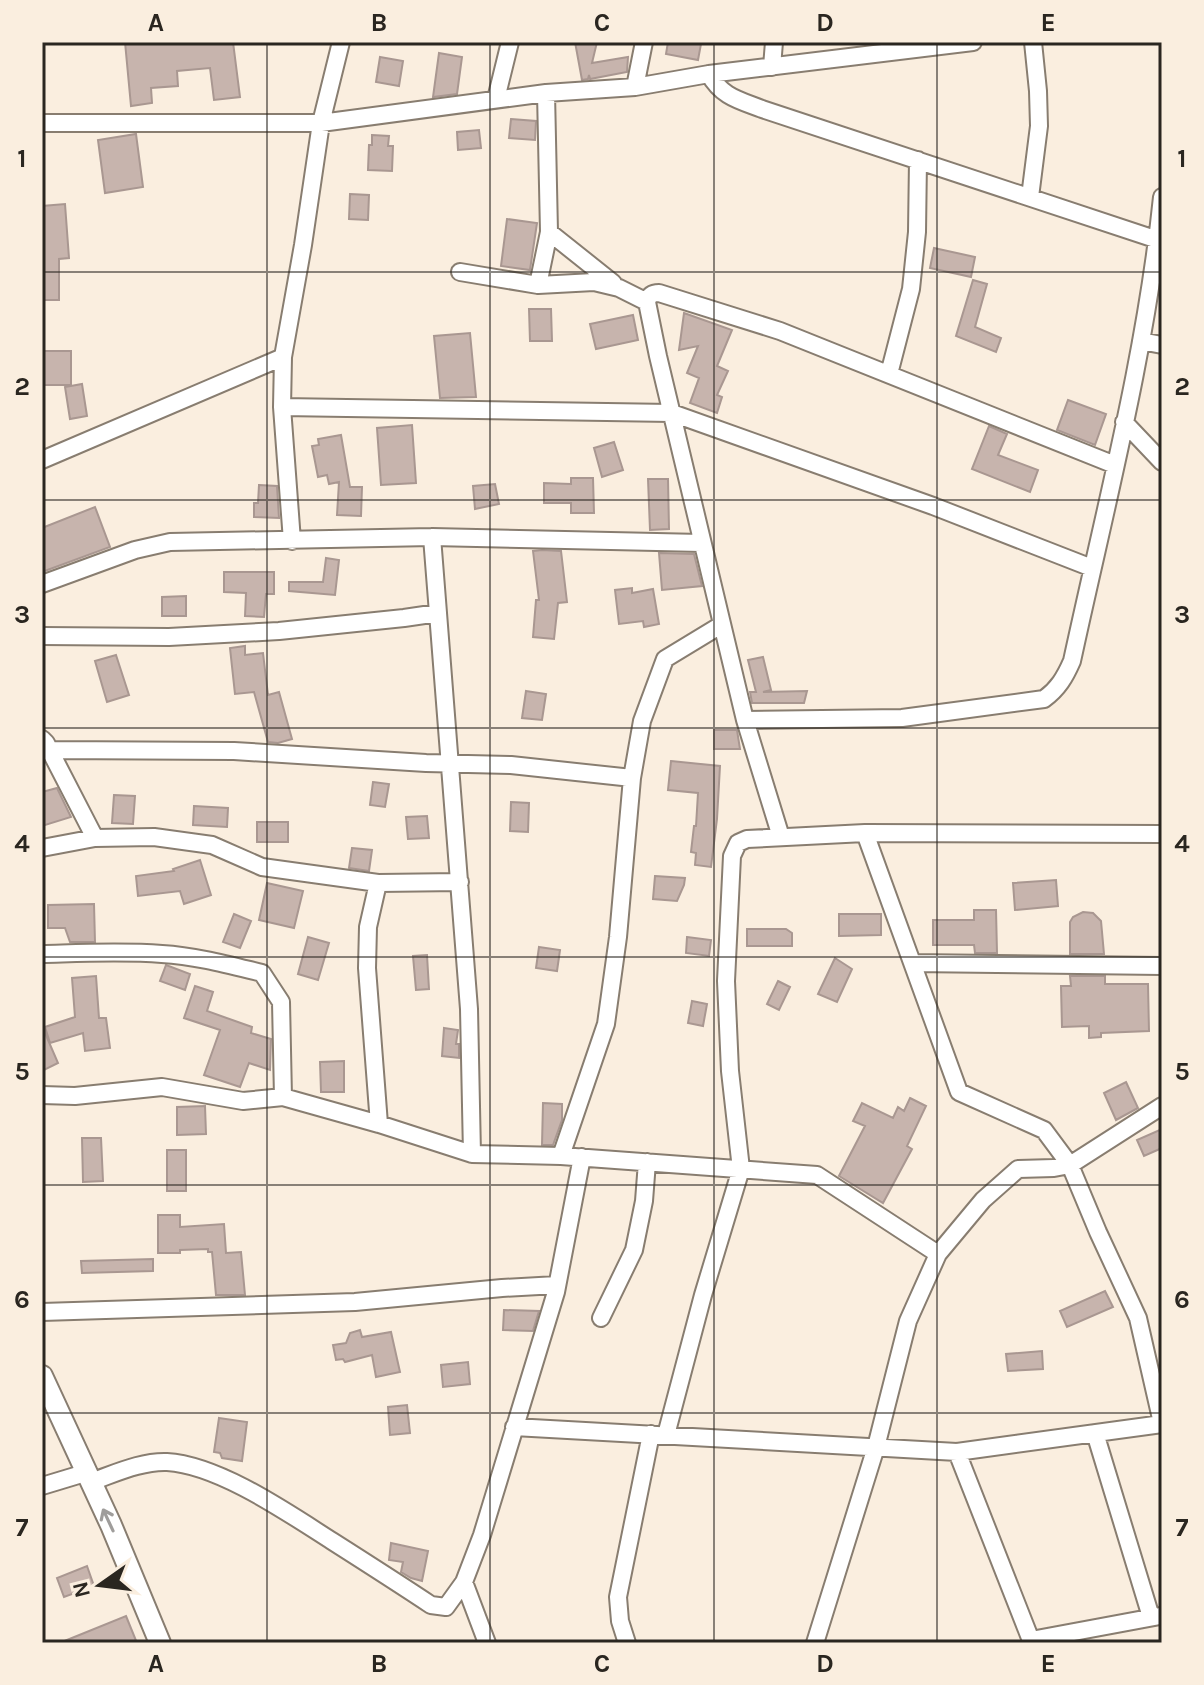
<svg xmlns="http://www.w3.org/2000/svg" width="1204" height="1685" viewBox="0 0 1204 1685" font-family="Karla,sans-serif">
	<rect width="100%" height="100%" fill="#faeedf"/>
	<path fill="#c7b4ad" stroke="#a99791" stroke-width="2" d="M125 42H233L240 97 214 100 210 68 177 71 178 86 151 88 152 103 131 106Z
		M575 42H597L592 63 628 57 627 72 590 79 589 75 588 79 582 80Z
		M668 42 701 44 698 60 666 54Z
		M439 53 462 57 457 94 433 97Z
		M380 57 403 61 399 86 376 82Z
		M511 119 536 121 535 140 509 138Z
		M479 130 481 148 458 150 457 132Z
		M136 134 143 187 105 193 98 140Z
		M372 135 389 136 388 146H393L392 171 368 170 369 145H372Z
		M350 194 369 195 368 220 349 219Z
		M65 204 69 258 59 259V300H42V206Z
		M507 219 537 223 530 270 501 266Z
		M934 248 975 257 971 277 930 268Z
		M973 280 987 284 975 327 1001 338 996 352 956 336Z
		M529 309H551L552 341H530Z
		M684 313 732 330 717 366 728 371 717 395 722 397 717 413 690 403 699 378 687 373 698 346 679 350Z
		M633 315 638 340 596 349 590 324Z
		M470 333 476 397 440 398 434 336Z
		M42 351H71V385H42Z
		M82 384 87 416 70 419 65 387Z
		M1068 400 1106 414 1095 445 1057 430Z
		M412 425 416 483 381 485 377 428Z
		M989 426 1007 434 998 455 1038 470 1030 492 972 469Z
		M341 435 350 487H362L361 516 337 515 339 482 329 484 327 475 318 477 312 446 319 445 318 439Z
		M614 442 623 470 602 477 594 448Z
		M571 478H593L594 513H571V503H544V483L571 484Z
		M648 479H668L669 529 650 530Z
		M495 484 499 504 475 509 473 486Z
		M259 485 277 486 279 518 254 517V503H258Z
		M95 507 110 547 42 572V528Z
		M542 550 561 551 567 602 558 603 554 639 533 637 536 600H539L533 551Z
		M659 553 694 554 702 586 662 590Z
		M326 558 339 560 335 595 289 591V582H323Z
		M224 572H274V594H266L264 617 245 616 246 593 224 592Z
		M632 588V593L653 589 659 624 644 627 643 621 619 624 615 590Z
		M186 596V616H162V597Z
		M245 646V655L263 653 268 695 279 692 292 739 278 743 268 742 254 692 235 694 230 648Z
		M116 655 129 695 107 702 95 661Z
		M763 657 771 690 763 692 807 691 804 703H752L750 692H756L748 660Z
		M526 691 546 694 542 720 522 718Z
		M714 730H737L740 749H714Z
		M671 761 720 766 717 819 711 867 695 865 696 853 691 852 694 826H696L698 793 668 790Z
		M373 782 389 784 385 807 370 805Z
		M57 788 71 817 42 826V792Z
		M114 795 135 796 133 824 112 823Z
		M511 802 529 803 528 832 510 831Z
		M194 806 228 808 227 827 193 825Z
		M427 816 429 838 408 839 406 817Z
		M257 822H288V842H257Z
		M352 848 372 850 369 871 349 868Z
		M200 860 211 895 184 904 180 891 138 896 136 876 174 871 173 869Z
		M655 876 685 878 684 885 677 901 653 899Z
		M1056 880 1058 906 1015 910 1013 883Z
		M267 883 303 891 294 928 259 920Z
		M94 904 95 942H70L65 928H48V905Z
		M974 910H996L997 953H975L974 945H933V920H974Z
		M1083 912 1093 913 1101 921 1104 954H1070V922L1073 917Z
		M234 914 251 921 240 948 223 942Z
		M839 914H881V935L839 936Z
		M747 929H786L792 933V946H747Z
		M308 937 329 943 318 980 298 974Z
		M687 937 711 940 709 956 686 953Z
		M539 947 560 950 557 971 536 968Z
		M427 955 429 989 416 990 413 956Z
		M835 958 852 969 837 1002 818 994Z
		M166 965 190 974 185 990 160 981Z
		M96 976 99 1018H106L110 1048 85 1051 83 1033 50 1043 45 1027 75 1017 72 978Z
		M1070 976H1105V984H1148L1149 1031 1101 1033V1037L1089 1038V1026L1062 1027 1061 986H1071Z
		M778 981 790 987 779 1010 767 1004Z
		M195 986 213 992 207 1011 252 1027 251 1033 271 1039 270 1070 249 1063 240 1087 204 1075 220 1030 184 1018Z
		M692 1001 707 1004 703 1026 688 1023Z
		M42 1026 58 1063 42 1071Z
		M444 1028 458 1030 456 1044H459V1058L442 1056Z
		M344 1061V1092H321L320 1062Z
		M1126 1082 1138 1108 1116 1120 1104 1093Z
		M910 1098 926 1106 907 1146 912 1149 883 1203 839 1176 865 1126 853 1121 862 1103 893 1118 898 1107 904 1111Z
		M543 1103 562 1104V1120L553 1145H542Z
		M205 1106 206 1134 177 1135V1107Z
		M1162 1129V1148L1144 1156 1137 1140Z
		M82 1138H101L103 1181 83 1182Z
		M167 1150H186V1191H167Z
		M158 1215H180V1227L224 1224 226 1253 241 1252 245 1295H216L212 1252H208V1249L180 1250V1253H158Z
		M153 1259V1271L82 1273 81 1261Z
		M1105 1291 1113 1307 1067 1327 1060 1311Z
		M504 1310 539 1311 533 1331 503 1330Z
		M360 1330 362 1337 391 1332 400 1372 376 1377 372 1355 345 1362 343 1359 336 1360 333 1345 346 1343 350 1333Z
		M1042 1351 1043 1369 1008 1371 1006 1354Z
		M468 1362 470 1384 443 1387 441 1365Z
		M407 1405 410 1433 390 1435 388 1407Z
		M219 1418 247 1422 242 1461 222 1458 220 1453 214 1452Z
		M391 1543 428 1551 422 1581 411 1578 401 1572 403 1562 389 1560Z
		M87 1566 94 1586 64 1597 57 1578Z
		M126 1616 137 1643H62V1642Z"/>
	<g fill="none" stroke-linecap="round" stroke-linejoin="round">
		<defs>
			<path id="minor" d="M772 67 774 42
				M709 74C722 97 739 100 762 109L1158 240
				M635 87 644 42
				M496 99 510 42
				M42 123H321L546 93 635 87 709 74 973 42
				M1030 197 1039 126 1038 91 1033 42
				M549 232 613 283
				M460 272 538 285 594 282 619 288 647 302
				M538 285 549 232 546 93
				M1141 341 1162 345
				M889 374 911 289 917 232 918 160
				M282 407 672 413 933 506 1092 568
				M1124 422 1162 462
				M42 460 283 357
				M292 541 282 407 283 357 303 245 321 123 341 42
				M42 584 135 550 170 542 432 537 702 543
				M438 613 469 1009 472 1154
				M42 636 169 637 279 631 404 618 438 613 432 537
				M745 720 902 718 1044 699C1058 689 1065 677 1072 661 1105 508 1146 354 1162 197
				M42 739 46 743 95 838
				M50 750 234 751 426 763 511 765 632 778
				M865 833 959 1092 1044 1130 1070 1165 1098 1232 1138 1318 1162 1423
				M781 837 745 720 658 356 647 302C649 295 652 293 659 293L780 331 1115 465
				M42 848 95 838 154 837 212 845 262 867 378 883 460 882
				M378 883 368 927 367 968 379 1124
				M42 954C82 953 122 951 162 954 196 956 229 965 262 973L281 1002 283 1097
				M913 963 1162 966
				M42 1095 75 1096 162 1087 243 1101 283 1097 379 1124 472 1154 561 1156 817 1175 938 1254
				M561 1156 606 1024 618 937 632 778 642 721 665 659 721 625
				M42 1312 355 1302 502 1288 557 1285
				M601 1318 634 1250 644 1201 647 1162
				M514 1427 957 1452 1162 1424
				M1095 1433 1151 1617
				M666 1435 703 1295 741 1169 730 1071 726 981 732 856 738 843 747 839 865 833 1162 834
				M957 1452 1032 1643
				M90 1482C114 1474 141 1461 167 1462 219 1465 288 1513 332 1541 365 1562 398 1583 431 1605L446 1607 464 1582 482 1535 556 1292 582 1157
				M42 1486 85 1473
				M464 1582 487 1643
				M1031 1640 1160 1616
				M627 1643 620 1621 618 1597 651 1434
				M815 1643 876 1447 908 1321 938 1254 983 1200 1018 1169 1054 1168 1070 1165 1162 1106"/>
			<path id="major" d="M42 1376 111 1525 160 1643"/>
		</defs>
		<use href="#minor" stroke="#887d70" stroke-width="20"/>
		<use href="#major" stroke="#887d70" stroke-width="24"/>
		<use href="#minor" stroke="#fff" stroke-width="16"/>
		<use href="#major" stroke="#fff" stroke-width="20"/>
	</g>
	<defs><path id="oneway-shaft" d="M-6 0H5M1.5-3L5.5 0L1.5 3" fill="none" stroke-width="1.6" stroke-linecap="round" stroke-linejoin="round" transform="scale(2)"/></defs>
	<use stroke="#9f9d9b" href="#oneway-shaft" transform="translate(108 1520) rotate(-115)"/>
	<path fill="none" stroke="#2a2620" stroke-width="2" stroke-opacity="0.55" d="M267 42V1643M490 42V1643M714 42V1643M937 42V1643M42 272H1162M42 500H1162M42 728H1162M42 957H1162M42 1185H1162M42 1413H1162"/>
	<rect width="1204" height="1685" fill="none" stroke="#faeedf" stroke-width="88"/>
	<g transform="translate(100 1585) rotate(256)" stroke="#faeedf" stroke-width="6" paint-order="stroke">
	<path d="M0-6L14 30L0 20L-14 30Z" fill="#2a2620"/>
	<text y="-12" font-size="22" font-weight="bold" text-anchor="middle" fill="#2a2620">N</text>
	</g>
	<rect x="44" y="44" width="1116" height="1597" fill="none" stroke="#2a2620" stroke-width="3"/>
	<g font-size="26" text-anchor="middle" font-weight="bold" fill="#2a2620">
		<text x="156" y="31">A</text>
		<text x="379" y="31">B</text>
		<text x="602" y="31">C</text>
		<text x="825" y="31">D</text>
		<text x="1048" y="31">E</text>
		<text x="22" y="167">1</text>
		<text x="1182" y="167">1</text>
		<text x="22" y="395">2</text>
		<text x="1182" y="395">2</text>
		<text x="22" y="623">3</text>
		<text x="1182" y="623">3</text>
		<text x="22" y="852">4</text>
		<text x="1182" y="852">4</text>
		<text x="22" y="1080">5</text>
		<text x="1182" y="1080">5</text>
		<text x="22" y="1308">6</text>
		<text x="1182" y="1308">6</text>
		<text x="22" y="1536">7</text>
		<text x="1182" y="1536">7</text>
		<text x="156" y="1672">A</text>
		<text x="379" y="1672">B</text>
		<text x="602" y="1672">C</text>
		<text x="825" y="1672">D</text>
		<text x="1048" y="1672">E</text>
	</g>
</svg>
